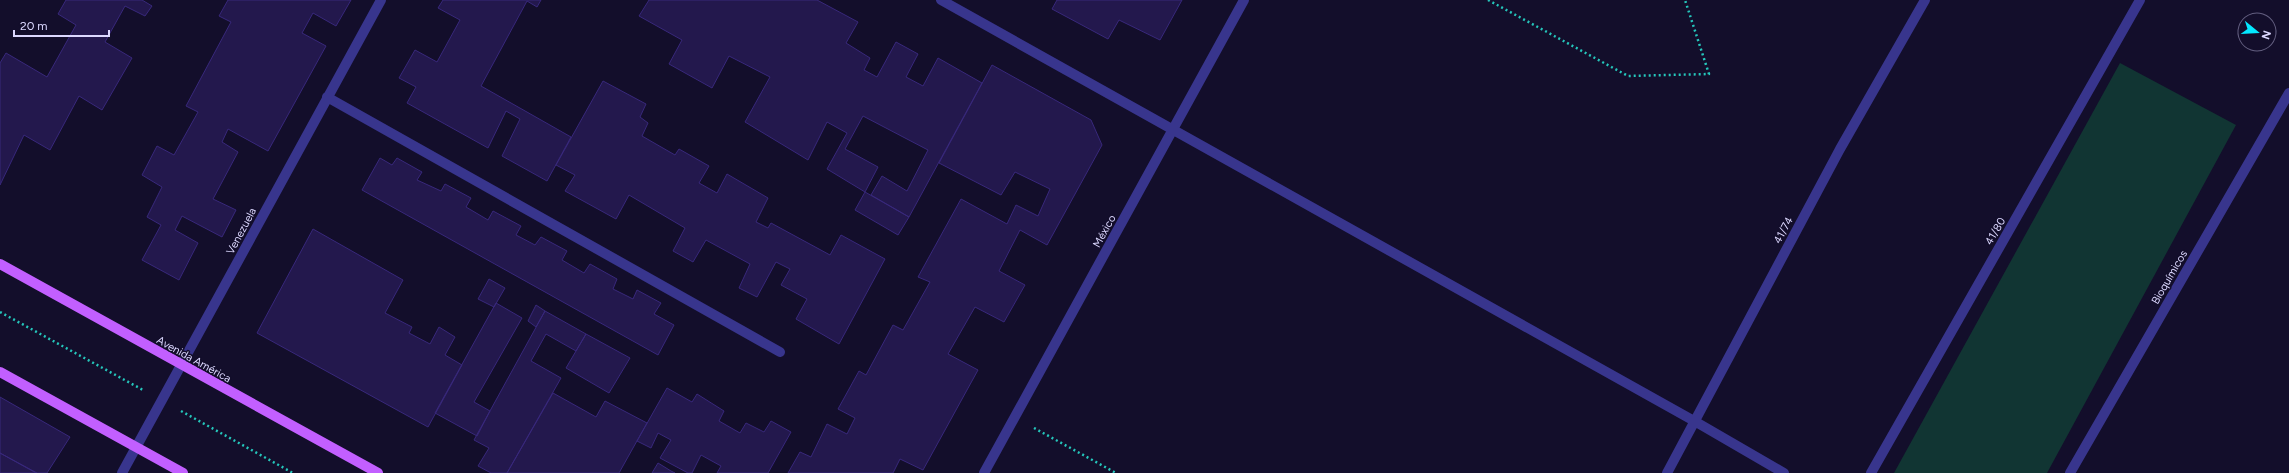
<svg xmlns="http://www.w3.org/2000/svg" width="2289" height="473" viewBox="0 0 2289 473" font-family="Figtree,sans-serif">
	<rect width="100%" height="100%" fill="#130e2b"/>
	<path fill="#113533" d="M2120 63 2236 125 2047 473H1894Z"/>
	<path fill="#23184d" stroke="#38287b" d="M66 0H142L152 6 145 16 125 6 105 42 132 58 102 110 79 96 50 150 24 135 0 185V63L6 53 47 77 76 25 58 14Z
		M228 0H351L336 26 313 13 302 33 326 46 268 151 228 129 222 142 238 152 213 199 236 210 222 237 182 216 175 230 198 243 179 280 142 260 161 225 147 217 162 187 142 175 157 146 174 155 198 112 186 106 231 22 219 16Z
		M443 0H541L537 7 527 1 481 86 571 137 547 181 502 156 520 119 506 111 488 148 407 103 416 87 399 78 415 50 437 62 460 20 438 8Z
		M649 0H817L858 22 846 43 870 58 864 70 877 77 896 42 918 54 906 77 923 86 938 58 982 83 909 217 871 195 882 176 907 191 928 150 863 116 845 149 878 167 865 192 827 169 847 133 827 122 808 160 745 122 770 77 729 56 712 88 669 64 682 40 639 16Z
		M1057 0H1182L1160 40 1119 20 1108 39 1052 9Z
		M992 65 1091 120 1102 145 1047 245 1020 230 999 271 1025 285 1004 322 975 307 948 354 978 370 923 470 900 459 893 473H788L800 452 811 457 827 424 847 434 855 418 838 409 859 371 866 375 893 325 903 330 930 282 918 277 961 199 1007 224 1016 205 1038 216 1050 189 1015 172 1001 195 939 163Z
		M603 81 646 104 640 117 648 123 642 136 675 155 679 149 709 166 699 183 717 193 727 174 768 198 756 222 768 228 771 223 830 255 841 235 885 259 839 344 796 319 807 299 781 285 790 269 776 262 757 297 739 288 750 264 706 240 693 262 673 251 685 228 629 195 616 219 565 191 575 175 556 165Z
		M380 158 392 165 397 158 422 172 417 180 441 191 445 184 471 198 466 207 488 220 493 211 521 226 516 235 535 245 541 237 567 251 562 260 584 273 590 264 617 279 613 289 633 299 637 290 661 303 654 314 674 325 658 355 362 190Z
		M865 192 909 217 898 235 855 210Z
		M313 229 403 280 385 313 412 327 409 333 430 344 439 327 455 337 445 355 462 365 428 427 257 333Z
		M489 279 505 288 494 307 478 299Z
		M496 303 522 318 474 402 490 411 477 436 435 413Z
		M536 305 545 311 536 327 528 321Z
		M545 311 586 334 576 351 546 334 531 361 561 378 507 473H491L478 466 489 448 474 440Z
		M586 334 630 358 609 393 566 368Z
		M667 388 692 402 697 394 724 411 719 421 740 433 746 423 764 432 771 421 791 432 768 473H717L721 466 701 455 692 473H688L660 458 671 440 658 433 651 448 637 441Z
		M553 393 596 417 605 401 647 423 619 473H507Z
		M0 397 70 437 47 473H36L0 453Z
		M0 453 37 473H0Z
		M658 463 671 471 675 473H652Z"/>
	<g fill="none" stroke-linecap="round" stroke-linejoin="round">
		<path stroke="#25c6bb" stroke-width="2.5" stroke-dasharray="2 3" stroke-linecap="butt" d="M1488 0 1628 76 1709 74 1685 0
			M0 312 143 390
			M181 411 293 473
			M1034 428 1116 473"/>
		<path stroke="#38358d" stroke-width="10" d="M941 0 1696 422 1784 473
			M327 97 780 352
			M122 473 381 0
			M984 473 1244 0
			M1667 473 1840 149 1925 0
			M1871 473 2140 0
			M2070 473 2289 93"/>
		<path stroke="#c25fff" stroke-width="10" d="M0 264 378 473
			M0 372 183 473"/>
	</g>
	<g text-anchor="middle" stroke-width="3" stroke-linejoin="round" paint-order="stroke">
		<g font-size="11" fill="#dcd8ff" stroke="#130e2b">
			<text transform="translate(1783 230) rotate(-62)" y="4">41/74</text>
			<text transform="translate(241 231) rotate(-62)" y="4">Venezuela</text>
			<text transform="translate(1104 231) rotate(-61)" y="4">México</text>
			<text transform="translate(1995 231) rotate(-60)" y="4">41/80</text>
			<text transform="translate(2169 277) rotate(-60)" y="4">Bioquímicos</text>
			<text transform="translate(194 359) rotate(29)" y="4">Avenida América</text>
		</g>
	</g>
	<g transform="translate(2257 32) rotate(108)"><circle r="19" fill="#130e2b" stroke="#635f80"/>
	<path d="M0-3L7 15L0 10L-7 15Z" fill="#04e8ff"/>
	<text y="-6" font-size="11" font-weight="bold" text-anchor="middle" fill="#dcd8ff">N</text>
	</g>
	<path d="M14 30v6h95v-6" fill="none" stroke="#dcd8ff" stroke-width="2"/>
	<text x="20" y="30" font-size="12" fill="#dcd8ff" stroke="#130e2b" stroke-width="3" paint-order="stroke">20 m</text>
</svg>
